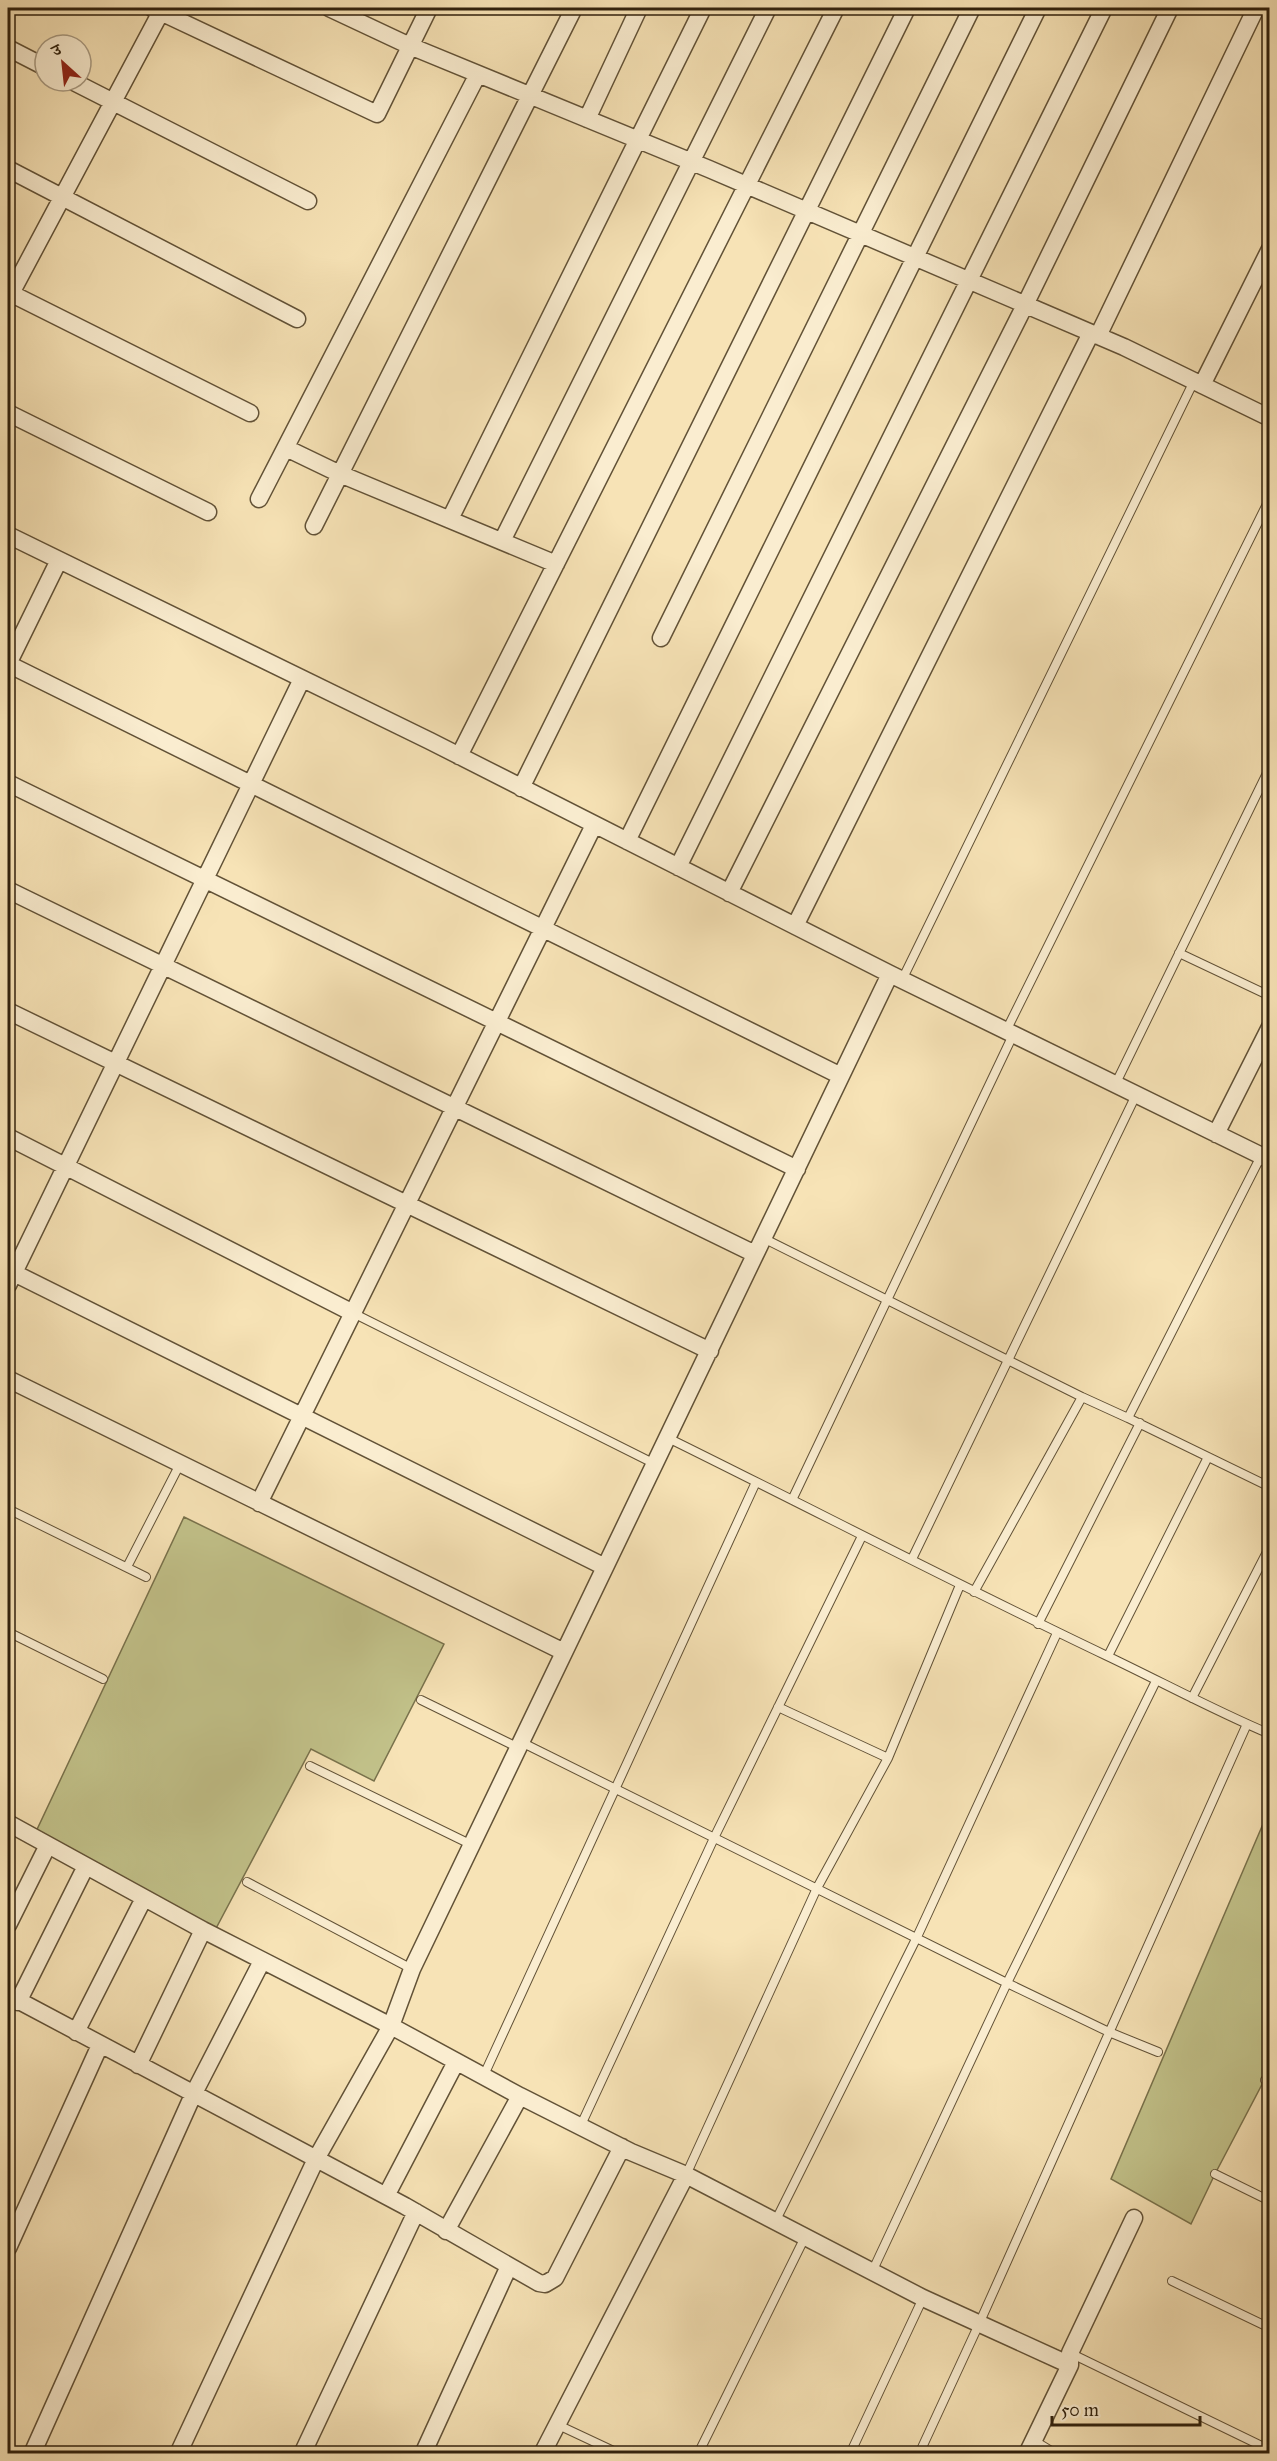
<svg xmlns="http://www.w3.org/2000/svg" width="1277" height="2461" viewBox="0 0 1277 2461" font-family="'IM FELL Great Primer','Noto Serif Devanagari',serif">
	<rect width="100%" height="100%" fill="#f7e3b6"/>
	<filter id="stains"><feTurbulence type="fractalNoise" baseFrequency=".00333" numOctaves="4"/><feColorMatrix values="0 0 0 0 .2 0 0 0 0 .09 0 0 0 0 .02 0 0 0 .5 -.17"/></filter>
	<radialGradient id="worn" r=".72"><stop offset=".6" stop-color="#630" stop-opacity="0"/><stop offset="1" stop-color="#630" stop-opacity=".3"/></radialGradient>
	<path fill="#c2c28a" stroke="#79724c" stroke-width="1.5" d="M184 1517 444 1644 374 1781 311 1749 213 1934 33 1838Z
		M1269 1810V2071L1215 2174 1191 2224 1111 2179Z"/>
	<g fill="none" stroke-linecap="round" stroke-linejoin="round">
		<defs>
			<path id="lane" d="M1179 953 1270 996
				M902 980 1194 381
				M1006 1031 1270 498
				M1115 1085 1270 767
				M763 1238 1082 1397 1128 1418 1270 1487
				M353 1313 655 1464
				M1128 1418 1261 1156
				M668 1438C814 1510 958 1585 1105 1655 1160 1681 1213 1710 1270 1734
				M792 1500 1013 1035
				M8 1509 146 1577
				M912 1559 1136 1095
				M127 1567 180 1464
				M974 1592 1082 1397
				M1038 1624 1140 1423
				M8 1632 103 1679
				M1108 1656 1208 1457
				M1192 1698 1270 1546
				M421 1700 519 1748
				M778 1707 888 1758
				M521 1742 1007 1983 1109 2032 1158 2052
				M310 1766 472 1845
				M247 1882 412 1969
				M484 2075 756 1482
				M1265 2080 1270 2083
				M581 2125 715 1836 862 1536
				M1215 2174 1270 2201
				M686 2175 817 1888 888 1758 960 1585
				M775 2222 917 1937 1057 1633
				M872 2272 1007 1983 1156 1681
				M1172 2281 1270 2328
				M1070 2353 1270 2450
				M556 2424 620 2454
				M1033 2440 1056 2454
				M698 2454 805 2237
				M850 2454 923 2298
				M919 2454 979 2324 1247 1724"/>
			<path id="street" d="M152 8 377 114 429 8
				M329 8 410 46 709 169 1124 347 1270 418
				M8 48 45 67
				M72 81 308 201
				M587 119 639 8
				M8 169 297 319
				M8 292 250 413
				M8 299 163 8
				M1098 336 1256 8
				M1202 385 1270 249
				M8 413 208 512
				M286 448 340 474 556 564
				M259 499 478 74
				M450 519 703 8
				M314 526 574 8
				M8 535 430 741 890 974 1270 1160
				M502 541 768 8
				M661 638 972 8
				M8 664 841 1076
				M8 664 59 560
				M459 756 836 8
				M8 783 797 1169
				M521 788 907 8
				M627 841 1038 8
				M678 867 1104 8
				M8 890 755 1254
				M729 893 1025 305 1170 8
				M795 926 1091 333
				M8 1011 710 1351
				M1216 1134 1270 1027
				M8 1137 353 1313
				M8 1270 605 1567
				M8 1285 302 679
				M8 1379 564 1652
				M259 1503 594 825
				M8 1823 203 1930 391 2026 520 2096 631 2152 686 2175 923 2298 1070 2365 1027 2454
				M8 1925 48 1845
				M8 1995 405 2206 539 2283 545 2284 555 2278 622 2147
				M18 2002 86 1866
				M76 2032 144 1898
				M138 2065 203 1930
				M386 2196 456 2062
				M446 2231 520 2096
				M8 2248 100 2045
				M1070 2365V2353L1134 2218
				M32 2454 193 2095 262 1961
				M178 2454 316 2159 391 2026 412 1969 890 974
				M302 2454 416 2212
				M423 2454 509 2266
				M542 2454 686 2175"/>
		</defs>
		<use href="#lane" stroke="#625237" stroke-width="10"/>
		<use href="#street" stroke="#625237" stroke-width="19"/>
		<use href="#lane" stroke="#faedd0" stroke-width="8"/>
		<use href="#street" stroke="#faedd0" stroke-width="16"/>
	</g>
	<rect width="1277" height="2461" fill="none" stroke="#f7e3b6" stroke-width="30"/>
	<rect x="9" y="9" width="1259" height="2443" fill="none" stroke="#30210d" stroke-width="3"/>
	<rect x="15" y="15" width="1247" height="2431" fill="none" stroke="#30210d" stroke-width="1.5"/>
	<g transform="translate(63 63) rotate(333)"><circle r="28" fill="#faedd0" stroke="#a99b82" stroke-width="1.5"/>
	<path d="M0-4.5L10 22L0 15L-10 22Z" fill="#8f2418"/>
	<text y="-9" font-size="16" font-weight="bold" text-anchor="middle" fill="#30210d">उ</text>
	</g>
	<path d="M1052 2416v9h148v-9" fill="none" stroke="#30210d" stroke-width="3"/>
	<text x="1061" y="2416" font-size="18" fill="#30210d" stroke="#faedd0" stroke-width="4.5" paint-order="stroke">50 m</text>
	<rect width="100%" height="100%" filter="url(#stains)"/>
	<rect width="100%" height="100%" fill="url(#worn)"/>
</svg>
